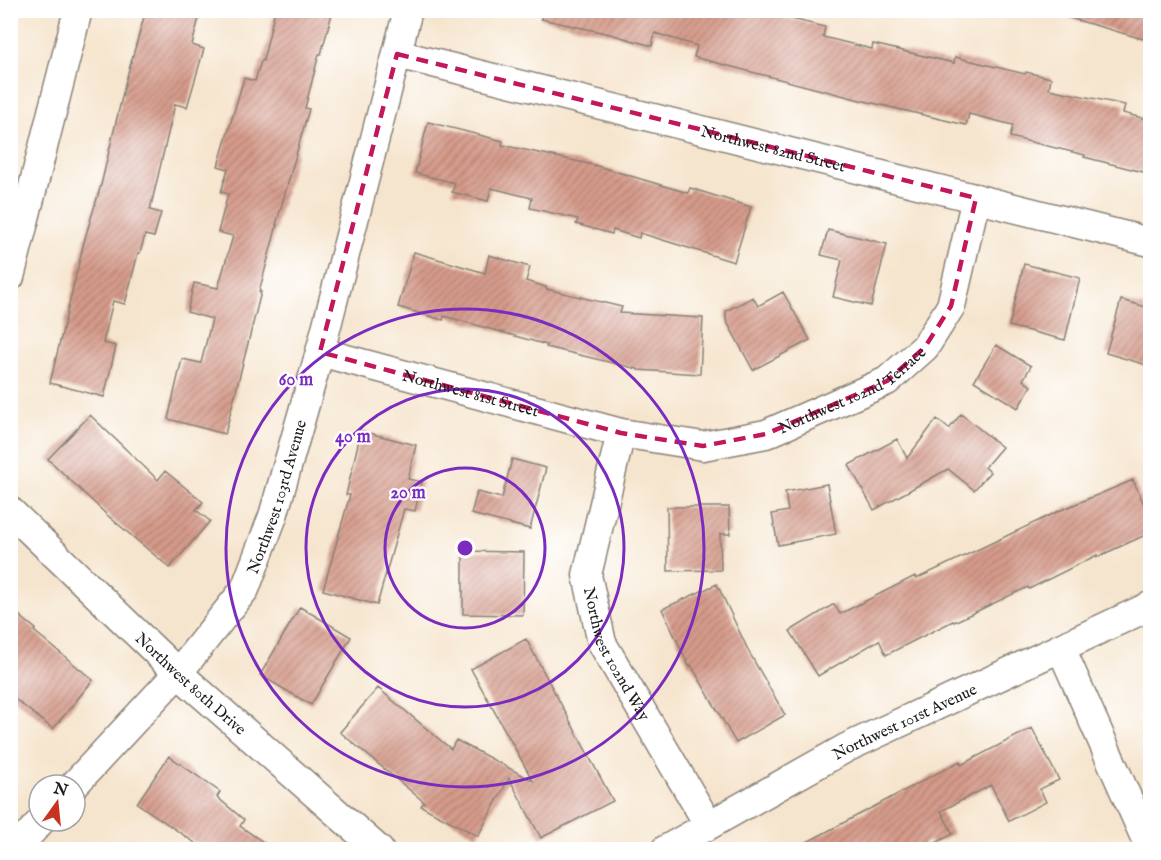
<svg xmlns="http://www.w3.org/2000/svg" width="1161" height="860" viewBox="0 0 1161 860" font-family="'IM FELL English',serif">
	<defs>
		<pattern id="building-hatch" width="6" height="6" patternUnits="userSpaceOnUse" patternTransform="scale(1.5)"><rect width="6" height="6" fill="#d69b8b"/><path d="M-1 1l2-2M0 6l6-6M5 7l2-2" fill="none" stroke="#ad7e71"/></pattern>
	</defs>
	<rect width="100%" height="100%" fill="#fff"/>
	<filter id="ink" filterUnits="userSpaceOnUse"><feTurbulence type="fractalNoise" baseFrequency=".0167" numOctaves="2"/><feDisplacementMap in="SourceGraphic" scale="12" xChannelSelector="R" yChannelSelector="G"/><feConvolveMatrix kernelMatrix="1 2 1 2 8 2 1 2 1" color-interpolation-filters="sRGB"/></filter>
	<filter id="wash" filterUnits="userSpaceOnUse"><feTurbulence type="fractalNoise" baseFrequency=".008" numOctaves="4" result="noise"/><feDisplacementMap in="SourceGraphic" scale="24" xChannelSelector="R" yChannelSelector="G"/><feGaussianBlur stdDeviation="1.35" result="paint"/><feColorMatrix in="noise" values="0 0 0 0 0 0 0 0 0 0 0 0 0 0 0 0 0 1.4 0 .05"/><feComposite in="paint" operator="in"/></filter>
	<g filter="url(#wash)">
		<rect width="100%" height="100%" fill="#f6e5ce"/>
		<g id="blocks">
			<path fill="url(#building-hatch)" d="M146 10H201L192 45 204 49 187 107 175 104 150 210 161 213 154 237 145 235 140 253H138L125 304 113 301 103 343 116 346 104 397 50 383 85 238 101 185 126 80Z
				M275 10H333L321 54H319L305 108 309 109 276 225H277L259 292H261L225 434 168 419 182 359 201 363 212 319 187 312 194 283 218 288 233 236 218 232 228 194 221 192 228 169 218 166 244 78 255 81 261 61H263Z
				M542 10H772L771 14 825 27 823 37 872 49 873 44 954 63 955 57 1025 74 1026 72 1051 78 1049 89 1125 105 1123 113 1150 120V158L1147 173 1084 157 1085 155 1010 137 1013 125 969 114 966 125 860 100 694 57 697 46 655 33 652 46 610 34 541 19Z
				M1066 10H1150V41L1066 17Z
				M428 122 503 141 502 145 594 165 688 193 690 188 751 207 734 262 640 233 639 238 613 230 612 234 576 224 578 219 530 208 532 198 491 188 488 201 452 192 455 183 415 173Z
				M828 230 887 244 871 306 833 297 842 260 821 255Z
				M414 252 485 273 489 255 530 267 526 281 546 287V289L622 307 620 313 703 318 700 374 638 370V369L546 347 547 345 444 316 443 320 398 307Z
				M1024 264 1080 278 1065 340 1009 326Z
				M783 292 810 340 753 370 726 320V311L753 297 758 306Z
				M1121 300 1150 308V366L1106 353Z
				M996 345 1031 366 1023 380 1031 386 1018 408 974 381Z
				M961 414 1002 447 985 467 990 472 974 490 948 469 874 510 849 465 897 439 907 458 937 419 949 429Z
				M90 415 158 480 165 471 203 502 196 510 210 521 170 568 107 515 48 459Z
				M361 431 416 445 408 479 422 482 415 511 404 509 377 605 323 590 350 495H346Z
				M512 459 546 468 530 529 471 514 477 492 502 498Z
				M1133 480 1150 518V533L1097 557V555L1029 589 1028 587 954 622 953 621 886 655 879 640 818 676 790 631 834 604 840 614 915 576 916 579 1059 511Z
				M827 484 836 534 778 545 772 514 788 511 785 492Z
				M667 507H729L730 534H720L721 570 668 571Z
				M463 551 524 552 523 615 463 614Z
				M717 584 749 652 785 715 736 743 691 665 689 666 662 609Z
				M300 607 351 637 311 705 260 675Z
				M10 608 36 629 34 631 93 680 53 729 10 695Z
				M526 639 613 801 541 838 509 778 478 836 421 806 424 802 340 732 378 688 451 749 456 740 533 781 471 669Z
				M1032 728 1059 780 1040 789 1046 802 1009 821 991 785 941 811 953 834 932 845 930 841 912 849H794L960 761 961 765Z
				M169 756 220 792 217 797 244 820 240 826 273 849H204L137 803Z"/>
		</g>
	</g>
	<g filter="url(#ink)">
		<use href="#blocks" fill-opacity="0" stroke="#898075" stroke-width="1.5"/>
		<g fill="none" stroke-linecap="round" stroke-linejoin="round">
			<defs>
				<g id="minor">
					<path id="s1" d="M397 54 1150 242"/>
					<path d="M10 277 78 10"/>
					<path id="s2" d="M320 352 621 433 703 446 766 434 887 381 925 347 951 306 976 198"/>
					<path id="s3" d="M621 433 587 575 602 643 708 824"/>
					<path id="s4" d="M10 511 178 673 379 850"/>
					<path d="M1061 648 1150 849"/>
					<path id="s5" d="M74 785 178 673 245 589 273 516 320 352 408 10"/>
					<path d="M15 850 41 821"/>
					<path id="s6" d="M665 850 846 748 1150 606"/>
				</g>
			</defs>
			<use href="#minor" stroke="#898075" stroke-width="31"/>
			<use href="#minor" stroke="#fff" stroke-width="28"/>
		</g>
	</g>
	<path fill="none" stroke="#c2185b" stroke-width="4.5" stroke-dasharray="12 8" stroke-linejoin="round" d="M397 54 976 198 951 306 925 347 887 381 766 434 703 446 621 433 320 352Z"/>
	<g fill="none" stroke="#7b2cbf" stroke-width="3">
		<circle cx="465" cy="548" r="80"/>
		<circle cx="465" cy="548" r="159"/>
		<circle cx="465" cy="548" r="239"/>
	</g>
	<g text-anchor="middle" stroke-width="4.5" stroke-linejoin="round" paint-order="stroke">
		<g font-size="16" fill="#1c1c1c" stroke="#fff">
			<text dy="6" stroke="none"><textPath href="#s1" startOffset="388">Northwest 82nd Street</textPath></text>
			<text dy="6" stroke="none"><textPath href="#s2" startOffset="556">Northwest 102nd Terrace</textPath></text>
			<text dy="6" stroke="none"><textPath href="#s2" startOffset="156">Northwest 81st Street</textPath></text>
			<text dy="6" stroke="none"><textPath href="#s5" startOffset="358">Northwest 103rd Avenue</textPath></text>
			<text dy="6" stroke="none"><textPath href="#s3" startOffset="231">Northwest 102nd Way</textPath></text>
			<text dy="6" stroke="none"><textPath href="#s4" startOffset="250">Northwest 80th Drive</textPath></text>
			<text dy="6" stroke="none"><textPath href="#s6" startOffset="272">Northwest 101st Avenue</textPath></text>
		</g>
	</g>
	<circle cx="465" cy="548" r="9" fill="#7b2cbf" stroke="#fff" stroke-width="3"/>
	<g font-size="18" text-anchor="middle" font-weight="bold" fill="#7b2cbf" stroke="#fff" stroke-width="4.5" stroke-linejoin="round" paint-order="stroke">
		<text x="296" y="385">60 m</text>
		<text x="353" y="442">40 m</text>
		<text x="408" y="498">20 m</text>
	</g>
	<rect width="1161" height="860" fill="none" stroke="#fff" stroke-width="36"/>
	<g transform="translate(57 803) rotate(15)"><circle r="28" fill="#ffffff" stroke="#a4a4a4" stroke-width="1.5"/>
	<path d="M0-4.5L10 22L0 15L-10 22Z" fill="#c8321e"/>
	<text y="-9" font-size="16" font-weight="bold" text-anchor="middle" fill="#1c1c1c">N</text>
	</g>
</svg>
